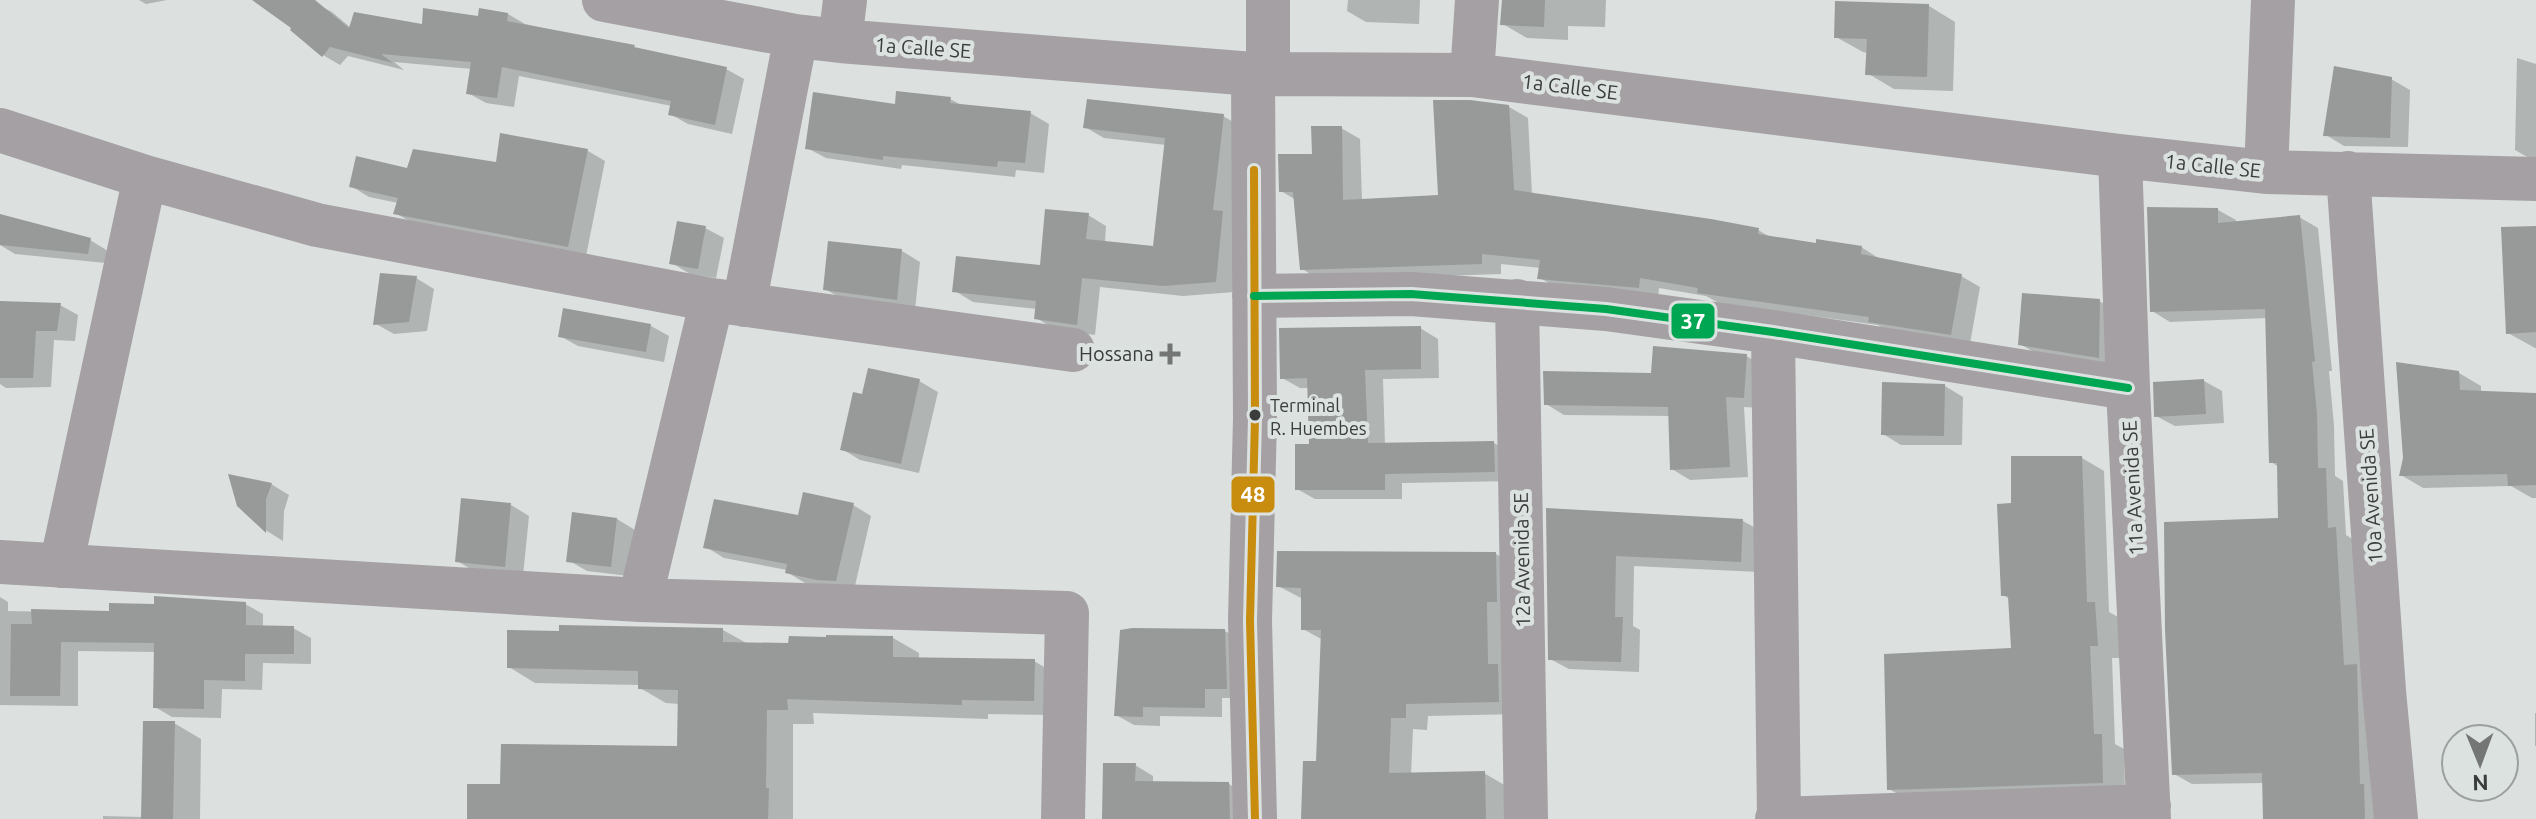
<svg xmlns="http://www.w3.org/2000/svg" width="2536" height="819" viewBox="0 0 2536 819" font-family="Ubuntu,sans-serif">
	<rect width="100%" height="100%" fill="#dce1df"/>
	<path fill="#0003" d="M139 0H167L146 4Z
		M265 0H309L332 12 351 28 423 26 508 14 525 24 726 69 744 79 732 134 688 124 670 114 672 106 519 76 514 107 486 103 468 93 472 69 394 62 404 70 348 56 340 65 323 55Z
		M1348 0H1420L1419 24 1366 22 1347 11Z
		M1504 0H1606L1605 27 1568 26V40L1527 38 1503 24Z
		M1929 6 1955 22 1953 91 1894 89 1867 73 1868 53 1863 52 1836 37Z
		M2517 58 2536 64V162L2515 150Z
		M2391 79 2410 90 2408 147 2344 146 2326 135Z
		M950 99 963 106 1030 113 1049 124 1044 173 1016 170 1015 177 902 165 901 169 826 158 807 148 897 106Z
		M1509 107 1528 118 1532 194 1758 230 1772 238 1817 245 1861 247 1880 259 1961 276 1980 287 1970 344 1889 332 1878 325 1719 303 1706 296 1659 288 1658 298 1559 289 1540 278 1541 268 1501 264V274L1321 280 1302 269 1296 200 1281 191 1341 128 1360 139 1362 201 1440 197Z
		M1223 116 1242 127 1232 218 1241 223 1234 292 1183 296 1100 287 1095 335 1055 329 1036 318 1037 309 973 302 955 291 1041 267 1088 215 1106 226 1105 243 1155 248 1166 145 1104 138 1085 127Z
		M588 151 605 161 586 256 413 223 395 213 398 203 369 197 351 186 408 171 497 164Z
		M2218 210 2236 220V223L2299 217 2318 228 2332 371H2329L2334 426 2335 476 2343 481 2346 535 2354 540 2382 819H2265L2264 783 2192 784 2174 774 2280 520 2279 467 2271 462 2267 318 2170 322 2152 311Z
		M0 216 90 240 108 251 106 263 15 254 0 245Z
		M705 228 724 238 716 278 690 274 672 263Z
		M2536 228V348H2535L2508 333Z
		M902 251 920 262 915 310 844 300 825 289Z
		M416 278 434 289 427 331 394 334 376 324Z
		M2099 301 2118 311 2117 367 2039 355 2020 344Z
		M0 303 60 305 78 315 75 341 54 340 51 387 6 388 0 384Z
		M651 326 669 336 664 362 578 346 560 336Z
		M1420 328 1438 339 1439 378 1383 379 1385 445 1494 443 1512 453V481L1402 483V499H1315L1297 489 1311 446 1309 388H1300L1282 378Z
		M1746 356 1765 366 1762 408 1744 407 1748 477 1690 480 1672 469 1670 416 1564 415 1546 404Z
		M2459 373 2481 386V393L2536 395V498H2532L2511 486 2423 488 2401 475Z
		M919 381 938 392 919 473 860 460 842 449 863 397Z
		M2204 381 2222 391 2224 423 2175 426 2156 416Z
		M1945 386 1963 397 1962 445H1901L1883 434Z
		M2082 458 2104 471 2109 612 2118 617 2120 658H2112L2115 744 2124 749 2125 795 1912 802 1889 789 2013 650 2011 600 2003 595 2013 505Z
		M271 484 289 495 284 511 283 541 267 531 239 505Z
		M511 505 529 516 523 576 476 572 457 561Z
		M853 505 871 516 854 590H837L805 583 787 572V570L724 558 706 547 799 517Z
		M1548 510 1743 521 1761 531 1759 572 1634 566 1633 626 1640 630 1639 672 1569 669 1550 659Z
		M617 519 635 530 629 576 587 571 568 560Z
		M1496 554 1518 567 1520 714 1428 716 1427 730 1413 729 1411 775 1484 773 1506 786 1507 819H1303L1317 764 1323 640 1303 629V599L1278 586Z
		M0 597 8 602V611L111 613 245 604 263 614V627L293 628 311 638V664L263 663 262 690 222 689 221 718 172 717 155 707 156 652 78 651V706L0 705Z
		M723 630 748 644 790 645 893 638 919 653V659L1034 661 1061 677 1060 715 988 714V719L813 713 814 724H793V819H469L502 786 679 748V704L666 703 640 688V685L535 683 509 667Z
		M1225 631 1242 641 1244 698H1222V717L1160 716V726L1134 725 1116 715Z
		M2535 713H2536V746H2535Z
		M174 723 201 739 200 819H103V816L143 817Z
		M1135 765 1153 776V783L1229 784 1247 795 1248 819H1105Z"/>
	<path fill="#979a99" d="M252 0H315L349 28 354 12 422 24 423 8 478 16 479 8 508 13 507 21 635 45 634 47 727 67 715 125 668 115 671 101 502 67 497 98 466 94 471 62 381 54 393 63 330 47 322 57 290 30 291 28Z
		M1502 0H1545L1544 27 1500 25Z
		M1835 1 1929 4 1927 77 1865 75 1867 39 1834 38Z
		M2334 66 2392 77 2390 138 2323 136Z
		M896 91 951 97 950 103 1031 111 1025 163 998 161 997 167 883 156V160L805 149 813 92 895 104Z
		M1087 99 1224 114 1213 210 1223 211 1216 282 1163 286 1082 278 1077 325 1034 319 1036 301 952 292 956 256 1040 265 1045 209 1089 213 1086 239 1153 246 1165 138 1083 128Z
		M1433 100H1470L1509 105 1514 190 1711 219 1759 228 1758 234 1816 243V239L1862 246 1861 254 1962 274 1951 335 1868 322 1869 317 1697 293 1698 288 1640 278 1639 288 1537 279 1540 260 1482 254V264L1300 270 1293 192H1279L1278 154H1312L1311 126H1342L1343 200 1438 195Z
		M500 133 588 149 568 247 393 214 398 198 349 187 356 156 407 168 413 149 496 162Z
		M2147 207 2218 208V223L2300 215 2315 361 2312 362 2317 414 2318 468H2326L2328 528 2336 527 2344 665 2357 664 2360 784H2364L2365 819H2263L2262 773 2172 775 2165 630 2164 522 2278 518 2277 463H2269L2265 309 2150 312Z
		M0 214 91 238 88 254 0 245Z
		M677 221 706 226 698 269 669 264Z
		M2536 226V332L2506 334 2501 227Z
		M828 241 902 249 897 300 823 290Z
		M380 273 417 276 409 322 373 325Z
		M2022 293 2100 299 2099 358 2018 345Z
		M0 301 61 303 57 331H36L33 378H0Z
		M563 308 651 324 646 352 558 337Z
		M1421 326V369L1365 370 1368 443 1494 441 1495 472 1385 474V490H1295V444H1309L1307 378 1280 379 1279 328Z
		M1653 346 1747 354 1744 398 1726 397 1730 467 1670 470 1668 407 1544 405 1543 371 1651 373Z
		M2396 362 2459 371 2460 390 2536 393V485L2508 486 2507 474 2399 476 2403 458Z
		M868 368 920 379 901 464 840 450 853 392 862 394Z
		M2204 379 2206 414 2154 417 2153 382Z
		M1882 382 1945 384 1944 436 1881 435Z
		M2011 456H2082L2087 602H2095L2098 646H2090L2094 734H2102L2103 783 1887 790 1884 654 2011 648 2008 596H2001L1997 504 2011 503Z
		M228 474 272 483 266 499V533L237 506Z
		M803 492 854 503 836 581 817 580 785 573 787 564 703 548 714 499 798 515Z
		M461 498 511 503 505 567 455 562Z
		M1546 508 1743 519 1741 562 1616 556 1615 617H1623L1621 662 1548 660Z
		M572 512 617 518 611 567 566 562Z
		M1277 551 1496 552 1497 602H1487L1488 664H1498L1499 702 1406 704V718H1391L1389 773 1485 771 1486 819H1301L1303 761H1316L1321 630H1301V588L1276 587Z
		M154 596 246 602V625L294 626V654H245V681L204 680V709L153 708 154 643 61 642 60 696H10L11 624H32L31 609 109 611V603L154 604Z
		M559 625 723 628V642L788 643 789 636 826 637V635L893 636V657L1035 659 1034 701 962 700V705L787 699 788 710H767L766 788H769L768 819H467V784H500L501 744 677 746 678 690 638 689V671L507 668V630L559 631Z
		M1132 628 1225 629 1227 689H1205V708L1143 707V717L1114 716 1120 630Z
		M143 721H175L173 819H141Z
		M1103 763H1136L1135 781 1229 782 1230 819H1102Z"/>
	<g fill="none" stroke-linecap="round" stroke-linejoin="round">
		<path stroke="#a4a0a4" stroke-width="44" d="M604 0 796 36 840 41 1253 74 1472 75 2120 156 2266 172 2536 179
			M1268 0V73
			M840 41 845 0
			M1253 74 1255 418 1250 621 1255 819
			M1472 75 1477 0
			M0 130 145 177 317 225 712 300 1073 350
			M2120 156 2128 388 2149 819
			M2266 172 2273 0
			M2348 173 2384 691 2396 819
			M1254 296 1411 294 1606 309 1773 332 2128 388
			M1517 301 1526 819
			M744 305 796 36
			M1773 332 1779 819
			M0 562 640 600 1067 613 1063 819
			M61 566 145 177
			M640 600 712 300
			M1777 819 2149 806"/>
		<defs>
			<path id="bus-1" d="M1254 170 1255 418 1250 621 1255 819"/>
			<path id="bus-2" d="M1254 296 1411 294 1606 309 1773 332 2128 388"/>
		</defs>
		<use href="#bus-1" stroke="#dbe2df" stroke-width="14"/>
		<use href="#bus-2" stroke="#dbe2df" stroke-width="14"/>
		<use href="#bus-1" stroke="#c88c0f" stroke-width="8"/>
		<use href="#bus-2" stroke="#00a651" stroke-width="8"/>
	</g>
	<path fill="#737674" stroke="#dbe2df" stroke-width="3" d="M1166 342h8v8h8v8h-8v8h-8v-8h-8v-8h8z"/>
	<circle fill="#3a3d3b" stroke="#dbe2df" stroke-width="3" cx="1255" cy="415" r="7"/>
	<g text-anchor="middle" stroke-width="8" stroke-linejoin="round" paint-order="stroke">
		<g font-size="18" fill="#3a3d3b" stroke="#dbe2df" text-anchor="start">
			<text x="1270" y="412">Terminal<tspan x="1270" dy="23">R. Huembes</tspan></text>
		</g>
		<g font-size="20" fill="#3a3d3b" stroke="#dbe2df">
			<text transform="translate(923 48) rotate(4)" y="7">1a Calle SE</text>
			<text transform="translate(1570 87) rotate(7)" y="7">1a Calle SE</text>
			<text transform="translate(2213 166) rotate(6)" y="7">1a Calle SE</text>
			<text transform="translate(2133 488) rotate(-93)" y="7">11a Avenida SE</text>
			<text transform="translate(2371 496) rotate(-94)" y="7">10a Avenida SE</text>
			<text transform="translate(1522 560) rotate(-91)" y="7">12a Avenida SE</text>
		</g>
		<g font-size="20" fill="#3a3d3b" stroke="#dbe2df" text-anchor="end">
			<text x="1154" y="361">Hossana</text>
		</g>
	</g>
	<g stroke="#dbe2df" stroke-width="3">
		<rect x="1670" y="302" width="46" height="38" rx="8" fill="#00a651"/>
		<rect x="1230" y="475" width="46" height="39" rx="8" fill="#c88c0f"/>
	</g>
	<g font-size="22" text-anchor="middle" font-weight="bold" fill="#fff">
		<text x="1693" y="329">37</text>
		<text x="1253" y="502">48</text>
	</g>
	<g transform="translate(2480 763) rotate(179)"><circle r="38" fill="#dbe2df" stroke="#9ba09d" stroke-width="2"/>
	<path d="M0-6L14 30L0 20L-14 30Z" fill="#737674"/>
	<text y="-12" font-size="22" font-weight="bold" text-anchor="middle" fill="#3a3d3b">N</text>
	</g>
</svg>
